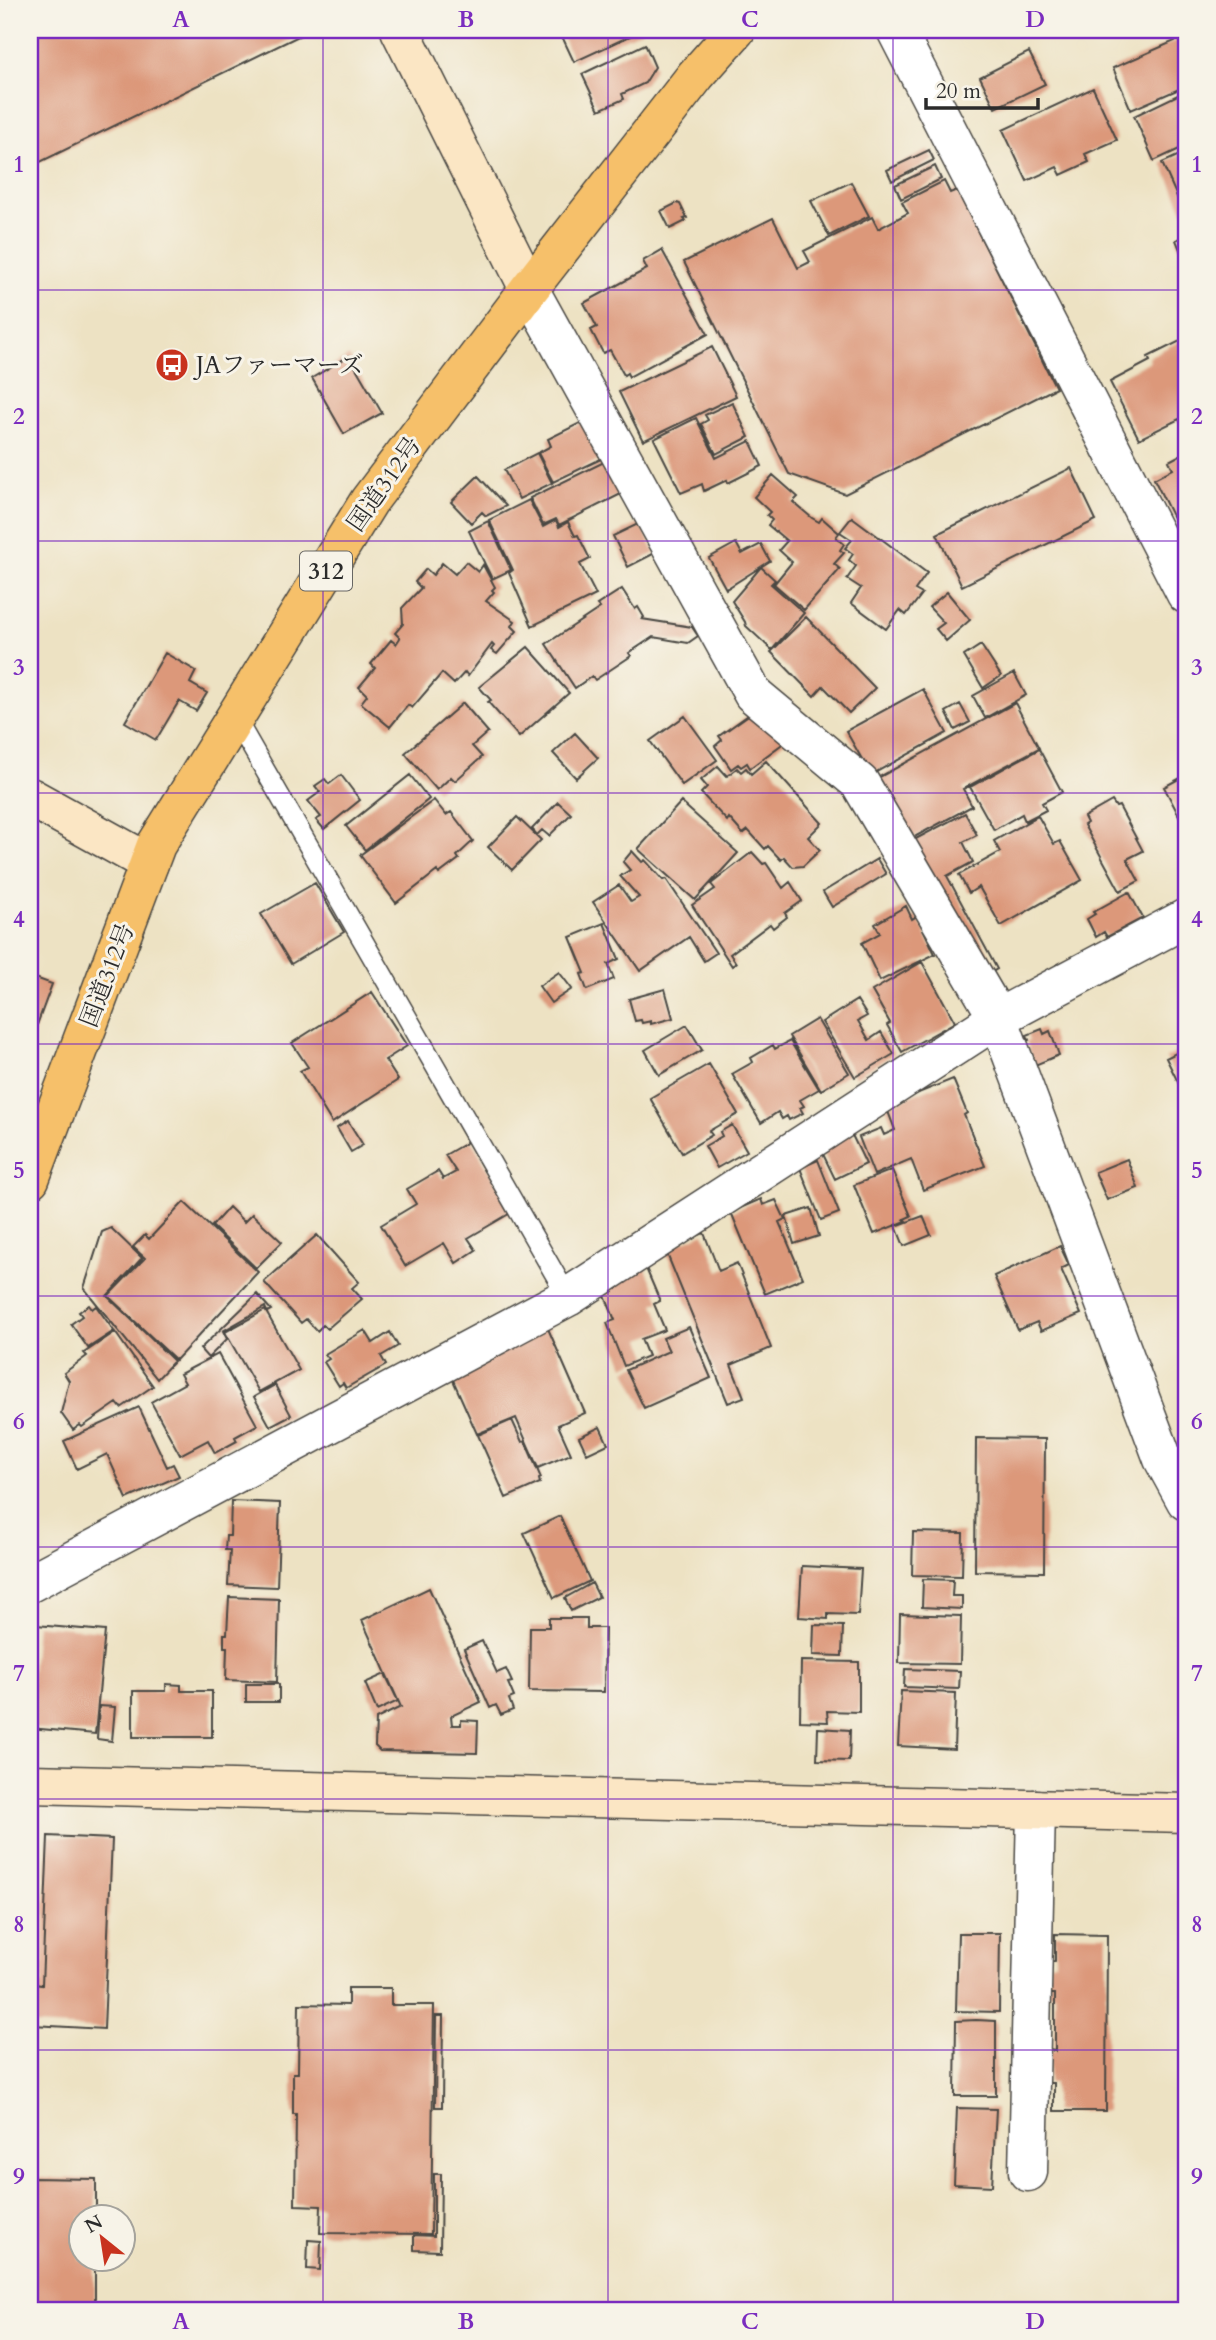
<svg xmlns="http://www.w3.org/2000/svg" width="1216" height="2340" viewBox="0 0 1216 2340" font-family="Cardo,'Noto Serif JP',serif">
	<rect width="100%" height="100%" fill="#f7f3e8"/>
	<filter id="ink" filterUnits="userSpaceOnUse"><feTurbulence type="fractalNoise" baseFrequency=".0143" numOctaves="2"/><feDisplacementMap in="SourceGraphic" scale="14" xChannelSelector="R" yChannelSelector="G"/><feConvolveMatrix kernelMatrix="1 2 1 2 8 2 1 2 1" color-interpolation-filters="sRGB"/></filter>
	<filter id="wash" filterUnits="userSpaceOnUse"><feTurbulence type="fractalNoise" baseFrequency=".00686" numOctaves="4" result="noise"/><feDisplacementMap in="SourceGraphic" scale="28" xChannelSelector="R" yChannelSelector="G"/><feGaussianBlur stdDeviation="1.57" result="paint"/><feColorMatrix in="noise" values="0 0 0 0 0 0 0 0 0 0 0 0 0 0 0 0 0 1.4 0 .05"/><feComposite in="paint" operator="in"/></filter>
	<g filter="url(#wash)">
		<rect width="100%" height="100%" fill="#ede2c3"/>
		<g id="blocks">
			<path fill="#dc987a" d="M30 30H311L30 167Z
				M559 30H643L574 62Z
				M1186 36V86L1131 110 1113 68Z
				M645 44 655 67 645 83 622 94 624 99 599 110 582 74Z
				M1029 52 1045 84 995 108 980 77Z
				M1093 88 1117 140 1085 154 1089 162 1061 175 1057 167 1027 181 1003 130Z
				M1186 91V146L1154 161 1134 116Z
				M929 150 934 160 892 181 887 170Z
				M1186 152V217L1162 163Z
				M935 166 941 179 901 199 895 185Z
				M944 181 950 193 957 190 1056 388 845 494 789 474 684 262 773 218 798 268 810 262 804 251 872 217 878 229 908 213 902 202Z
				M851 182 869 216 829 236 811 201Z
				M677 203 680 204 687 218 684 219 686 221 670 229 661 211Z
				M1186 235V264L1176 240Z
				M662 250 708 334 629 377 627 373 624 375 610 350 603 353 591 330 597 327 584 303 647 269 643 261Z
				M1186 338V421L1181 423 1179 419 1139 439 1110 382 1150 361 1148 357Z
				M712 347 736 396 643 441 619 392Z
				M349 356 382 413 344 434 312 378Z
				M732 402 749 437 716 454 701 424 708 420 705 415Z
				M696 418 716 458 750 441 762 466 728 483 727 480 704 491 702 484 681 493 654 439Z
				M582 422 601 459 553 482 538 453 551 446 548 439Z
				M1186 452V511L1173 518 1154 479 1173 469 1169 461Z
				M537 453 552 483 519 499 504 470Z
				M604 462 621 494 559 525 556 519 543 525 530 498Z
				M1071 468 1096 520 962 586 937 534Z
				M773 475 798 497 793 502 812 518 819 522 822 518 839 533 836 537 844 544 840 550 844 553 834 564 840 569 804 610 774 584 792 562 779 550 787 541 768 525 772 520 767 515 770 512 754 497Z
				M478 476 506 506 486 516 482 512 471 523 451 502Z
				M529 500 543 527 556 520 559 527 568 522 575 536 578 535 590 559 580 564 596 595 532 626 509 573 513 570 489 520Z
				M852 517 927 573 915 590 922 594 906 615 900 610 886 629 851 603 861 588 847 579 856 566 849 560 853 554 845 548 852 540 840 532Z
				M488 521 511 570 492 579 469 531Z
				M640 523 655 553 628 567 613 536Z
				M736 543 742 554 761 544 770 561 726 589 709 558Z
				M466 562 478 572 483 565 495 587 492 590 494 592 486 601 515 621 512 626 517 631 497 654 491 650 494 646 492 644 468 676 465 672 454 684 442 673 412 708 408 705 390 727 361 703 367 695 359 687 375 668 371 664 391 640 396 644 400 638 395 633 403 624 402 608 421 588 415 582 426 569 433 575 442 563 455 574Z
				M761 567 775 580 771 584 804 613 772 650 746 626 745 622 732 601Z
				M622 589 635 609 638 607 644 617 642 619 692 627 698 636 688 643 653 637 629 653 631 656 595 680 592 676 575 688 546 644 600 608 597 605Z
				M947 592 970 620 946 641 936 629 944 623 929 607Z
				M806 617 875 688 849 713 823 686 814 696 771 652Z
				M981 645 1001 676 983 688 964 656Z
				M528 647 569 693 519 737 488 702 491 700 479 687Z
				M165 653 196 671 190 683 207 693 196 711 179 701 156 740 125 722Z
				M1014 673 1026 695 985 718 973 696Z
				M923 689 947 733 871 775 846 731Z
				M463 703 488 732 472 746 482 757 455 781 451 777 437 790 405 753Z
				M1015 703 1039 748 963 789 972 806 907 841 874 780Z
				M764 704 789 739 750 768 747 763 741 767 738 764 731 769 715 746 722 740 719 736Z
				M960 704 970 722 955 730 946 712Z
				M685 716 717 760 682 785 650 741Z
				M575 733 598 758 576 778 553 753Z
				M1039 749 1062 792 1042 803 1046 810 1025 821 1022 814 994 830 970 787Z
				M766 761 822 823 808 837 820 850 803 866 793 867 784 857 781 860 768 846 765 849 748 830 743 834 729 818 727 821 701 793 707 787 701 780 718 766 727 776 737 768 741 772 746 768 751 774Z
				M341 775 360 800 324 829 316 820 321 817 308 801 320 792 315 786 325 779 329 784Z
				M410 775 429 799 365 850 346 826Z
				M1186 775V829L1164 787Z
				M434 800 446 815 451 812 473 841 457 856 459 859 439 874 437 871 396 903 360 855Z
				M1112 801 1116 807 1119 806 1143 851 1127 859 1139 881 1120 891 1084 825 1087 823 1084 817Z
				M558 802 571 814 549 836 542 830 537 835 532 829Z
				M681 802 738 853 695 900 638 849Z
				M965 813 977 835 963 842 973 862 947 876 997 969 985 976 910 842Z
				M1038 816 1054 844 1060 841 1082 880 1001 926 979 887 969 893 959 875 1000 852 994 841Z
				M517 817 541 840 512 870 488 847Z
				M632 851 642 862 645 860 663 880 666 879 716 953 704 961 689 937 640 971 593 902 619 885 631 902 639 897 620 876 630 870 623 862Z
				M752 852 763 864 766 863 783 888 790 882 802 901 785 913 787 917 773 928 770 924 730 954 736 963 732 966 692 905 715 889 711 884Z
				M877 859 886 874 832 907 823 892Z
				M315 883 344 932 291 964 261 914Z
				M1129 892 1143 918 1107 937 1104 932 1096 937 1087 919 1095 914 1093 912Z
				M906 906 912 919 917 916 935 954 880 981 862 943 880 933 875 924Z
				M604 923 619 959 608 964 614 979 587 990 581 974 585 973 570 937Z
				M922 962 955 1022 902 1052 887 1025 890 1023 872 991Z
				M559 972 572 989 551 1003 539 986Z
				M30 976 52 984 30 1044Z
				M665 989 673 1018 651 1024V1021L642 1023 641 1020 635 1021 629 999Z
				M372 992 407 1046 385 1060 398 1080 332 1123 300 1071 308 1067 292 1043Z
				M857 1000 867 1016 858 1021 869 1040 881 1032 894 1054 855 1077 822 1022Z
				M817 1019 849 1073 821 1090 789 1036Z
				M687 1025 702 1050 659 1075 645 1050Z
				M1042 1029 1044 1034 1050 1031 1059 1055 1035 1065 1026 1041 1029 1040 1027 1035Z
				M790 1041 819 1089 800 1100 804 1106 800 1108 803 1113 789 1120 787 1116 782 1119 778 1112 761 1123 732 1074 753 1062 751 1058 773 1045 775 1049Z
				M1186 1048V1098L1166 1058Z
				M709 1064 738 1114 709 1131 712 1135 682 1153 650 1098Z
				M953 1079 967 1113 964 1115 985 1166 923 1190 911 1159 874 1175 859 1137 881 1128 884 1135 895 1130 886 1106Z
				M348 1121 363 1145 351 1152 337 1128Z
				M732 1125 747 1151 717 1168 705 1146 722 1136 720 1132Z
				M851 1133 866 1164 835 1179 820 1148Z
				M471 1140 514 1211 468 1238 476 1250 456 1263 444 1243 405 1266 381 1225 416 1204 407 1189 438 1171 443 1179 456 1172 445 1155Z
				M1127 1159 1138 1188 1107 1200 1095 1172Z
				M818 1160 839 1213 821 1220 800 1168Z
				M892 1170 911 1216 904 1219 906 1221 874 1234 854 1185Z
				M761 1199 763 1205 776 1200 785 1219 779 1222 803 1278 765 1294 731 1212Z
				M184 1202 258 1272 176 1360 108 1296 145 1258 133 1247 145 1235 149 1239Z
				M229 1207 244 1222 252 1214 282 1242 256 1268 212 1226Z
				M811 1208 819 1236 794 1244 786 1216Z
				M923 1216 931 1235 904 1246 896 1226Z
				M111 1228 142 1258 107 1296 174 1361 157 1379 84 1288 102 1232Z
				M704 1233 719 1271 737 1263 771 1348 731 1365 744 1397 728 1403 665 1249Z
				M317 1235 359 1282 352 1288 362 1299 327 1329 323 1325 317 1331 306 1319 301 1323 264 1282Z
				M1060 1246 1069 1265 1061 1269 1081 1314 1041 1331 1037 1322 1018 1330 994 1276Z
				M645 1266 660 1301 654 1304 665 1330 641 1339 648 1356 624 1366 607 1323 615 1320 600 1284Z
				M257 1294 271 1310 267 1312 265 1307 223 1331 227 1339 208 1358 200 1349Z
				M89 1305 92 1309 96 1306 114 1331 88 1348 71 1324 82 1316 79 1312Z
				M265 1310 299 1370 259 1392 225 1332Z
				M1186 1322V1353L1177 1333 1182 1330 1179 1325Z
				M546 1324 585 1413 558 1425 571 1454 538 1468 516 1418 477 1434 449 1371Z
				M689 1327 711 1378 644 1408 626 1370 669 1351 663 1338Z
				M365 1330 373 1343 390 1332 398 1346 381 1356 386 1365 346 1388 343 1383 339 1386 324 1362 329 1359 325 1354Z
				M115 1332 153 1386 121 1408 117 1403 82 1427 80 1425 73 1430 61 1413 69 1381 64 1373 87 1356 84 1353Z
				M218 1354 257 1425 235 1437 237 1441 215 1453 208 1440 180 1455 151 1402 185 1383 180 1374Z
				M275 1385 291 1415 270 1426 254 1397Z
				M139 1407 167 1467 173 1464 179 1476 127 1499 107 1454 77 1469 64 1441Z
				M512 1420 522 1442 525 1441 541 1478 539 1479 540 1483 506 1498 478 1435Z
				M600 1427 608 1444 587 1454 579 1437Z
				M976 1438 1045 1439 1044 1572 975 1571Z
				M231 1501 280 1503 277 1587 228 1585 230 1550H225L226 1536H230Z
				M560 1516 590 1581 554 1598 524 1533Z
				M913 1532 963 1533 962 1576 912 1575Z
				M802 1566 861 1569 858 1615 828 1614V1619L799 1617Z
				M923 1579 953 1580 952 1596H962V1609L922 1607Z
				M592 1583 599 1597 571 1611 565 1598Z
				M429 1588 481 1702 451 1716 452 1725H461V1720L478 1721 477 1753 380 1751 375 1746 376 1719 401 1707 362 1620Z
				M229 1597 279 1599 277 1682 226 1680 227 1647H224V1634H227Z
				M900 1614 961 1616 960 1664 899 1663Z
				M549 1618H587V1628H605L604 1692 529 1691 530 1627H549Z
				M36 1625 105 1631 95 1734 30 1728V1698Z
				M814 1625 843 1626 842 1656 813 1655Z
				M482 1641 497 1673 506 1669 512 1682 508 1683 514 1697 509 1699 513 1710 501 1715 496 1705 490 1708 464 1649Z
				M801 1661 859 1662V1712L827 1711 828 1722 800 1721Z
				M905 1669 960 1671 959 1689 904 1687Z
				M385 1674 398 1701 377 1711 365 1683Z
				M166 1684 181 1685V1691H212V1737H133V1691H166Z
				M246 1684H279V1702H246Z
				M901 1691 956 1693 954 1749 898 1746Z
				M99 1706 115 1707 112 1741 97 1739Z
				M818 1728 850 1730 849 1761 817 1760Z
				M48 1836 112 1839 104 2029 33 2025 34 1984 42 1985Z
				M958 1933H1000L999 2012 956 2011Z
				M1055 1934 1107 1935 1106 2111H1054V2083H1049V2050L1055 2051V1994H1049V1962L1055 1961Z
				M348 1988H391V2005H434L431 2234 320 2233 321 2206 295 2205 296 2114H293V2073H298L299 2004 348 2005Z
				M436 2016H443L442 2107H435Z
				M976 2020 996 2021V2096H955L956 2021Z
				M957 2108 996 2109 992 2186 954 2184Z
				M434 2174H441L440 2251 414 2250V2235L434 2236Z
				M30 2178 96 2179V2217H80V2260H95V2310H30Z
				M308 2240 321 2241 320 2270 307 2269Z"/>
		</g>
	</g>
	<g filter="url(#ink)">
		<use href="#blocks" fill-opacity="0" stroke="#484642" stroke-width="2"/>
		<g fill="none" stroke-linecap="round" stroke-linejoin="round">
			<defs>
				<path id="lane" d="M235 718 568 1297"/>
				<path id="street" d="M896 30 1186 594
					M529 289 753 694 860 783 998 1018 1163 1459 1186 1501
					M30 1583 568 1297 998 1018 1186 918
					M1028 2172 1036 1809"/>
				<path id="secondary" d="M400 30 529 289
					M30 797 149 863
					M30 1784 1186 1813"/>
				<path id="highway" d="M30 1179 156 845 369 501 529 289 696 75 736 30"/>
			</defs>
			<use href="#lane" stroke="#484642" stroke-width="22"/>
			<use href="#street" stroke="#484642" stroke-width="41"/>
			<use href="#secondary" stroke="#484642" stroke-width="41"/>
			<use href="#highway" stroke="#484642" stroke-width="41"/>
			<use href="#lane" stroke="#fff" stroke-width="19"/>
			<use href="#street" stroke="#fff" stroke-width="38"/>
			<use href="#secondary" stroke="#fbe6c4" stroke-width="38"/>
			<use href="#highway" stroke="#f6c06b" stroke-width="38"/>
		</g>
	</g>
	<path fill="none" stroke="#7b2cbf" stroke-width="2" stroke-opacity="0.55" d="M323 30V2310M608 30V2310M893 30V2310M30 290H1186M30 541H1186M30 793H1186M30 1044H1186M30 1296H1186M30 1547H1186M30 1799H1186M30 2050H1186"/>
	<defs>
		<symbol id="bus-disc" viewBox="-11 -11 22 22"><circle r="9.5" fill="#c8321e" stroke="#f7f3e8"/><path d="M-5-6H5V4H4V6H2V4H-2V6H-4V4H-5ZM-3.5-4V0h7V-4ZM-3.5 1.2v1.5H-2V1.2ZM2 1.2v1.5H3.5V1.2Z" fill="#fff"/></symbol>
	</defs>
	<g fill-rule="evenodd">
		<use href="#bus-disc" x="153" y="346" width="38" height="38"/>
	</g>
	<g text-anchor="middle" stroke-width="6" stroke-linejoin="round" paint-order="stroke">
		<rect fill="#f7f3e8" stroke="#686764" stroke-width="2" x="300" y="551.5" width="52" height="39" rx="5"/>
		<g font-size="23" font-weight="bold" fill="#2b2b2b">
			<text x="326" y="579">312</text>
		</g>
		<g font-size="24" fill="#2b2b2b" stroke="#f7f3e8" text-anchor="start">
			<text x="196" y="373">JAファーマーズ</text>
		</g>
		<g font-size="24" fill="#2b2b2b" stroke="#f7f3e8">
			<text transform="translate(384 484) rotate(-55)" y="8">国道312号</text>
			<text transform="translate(107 975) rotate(-69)" y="8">国道312号</text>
		</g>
	</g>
	<rect width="1216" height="2340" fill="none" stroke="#f7f3e8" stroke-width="77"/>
	<g transform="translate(102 2238) rotate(330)"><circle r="33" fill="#f7f3e8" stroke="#a5a39c" stroke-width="2"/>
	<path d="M0-5L12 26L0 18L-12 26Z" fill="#c8321e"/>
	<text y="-10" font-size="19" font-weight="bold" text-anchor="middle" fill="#2b2b2b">N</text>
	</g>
	<path d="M926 98v10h112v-10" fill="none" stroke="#2b2b2b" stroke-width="3.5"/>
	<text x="936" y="98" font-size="21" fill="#2b2b2b" stroke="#f7f3e8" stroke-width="5" paint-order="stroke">20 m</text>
	<rect x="38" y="38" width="1140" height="2264" fill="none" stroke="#7b2cbf" stroke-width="2.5"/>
	<g font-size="23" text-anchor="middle" font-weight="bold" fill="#7b2cbf">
		<text x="181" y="27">A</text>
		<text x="466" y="27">B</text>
		<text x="750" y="27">C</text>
		<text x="1035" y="27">D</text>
		<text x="19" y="172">1</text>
		<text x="1197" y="172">1</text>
		<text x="19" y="424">2</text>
		<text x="1197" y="424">2</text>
		<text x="19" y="675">3</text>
		<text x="1197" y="675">3</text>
		<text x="19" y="927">4</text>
		<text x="1197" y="927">4</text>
		<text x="19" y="1178">5</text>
		<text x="1197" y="1178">5</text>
		<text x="19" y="1429">6</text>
		<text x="1197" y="1429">6</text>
		<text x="19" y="1681">7</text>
		<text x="1197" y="1681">7</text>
		<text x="19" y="1932">8</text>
		<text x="1197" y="1932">8</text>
		<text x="19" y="2184">9</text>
		<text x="1197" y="2184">9</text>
		<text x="181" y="2329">A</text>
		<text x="466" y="2329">B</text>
		<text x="750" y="2329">C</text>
		<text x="1035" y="2329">D</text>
	</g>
</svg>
